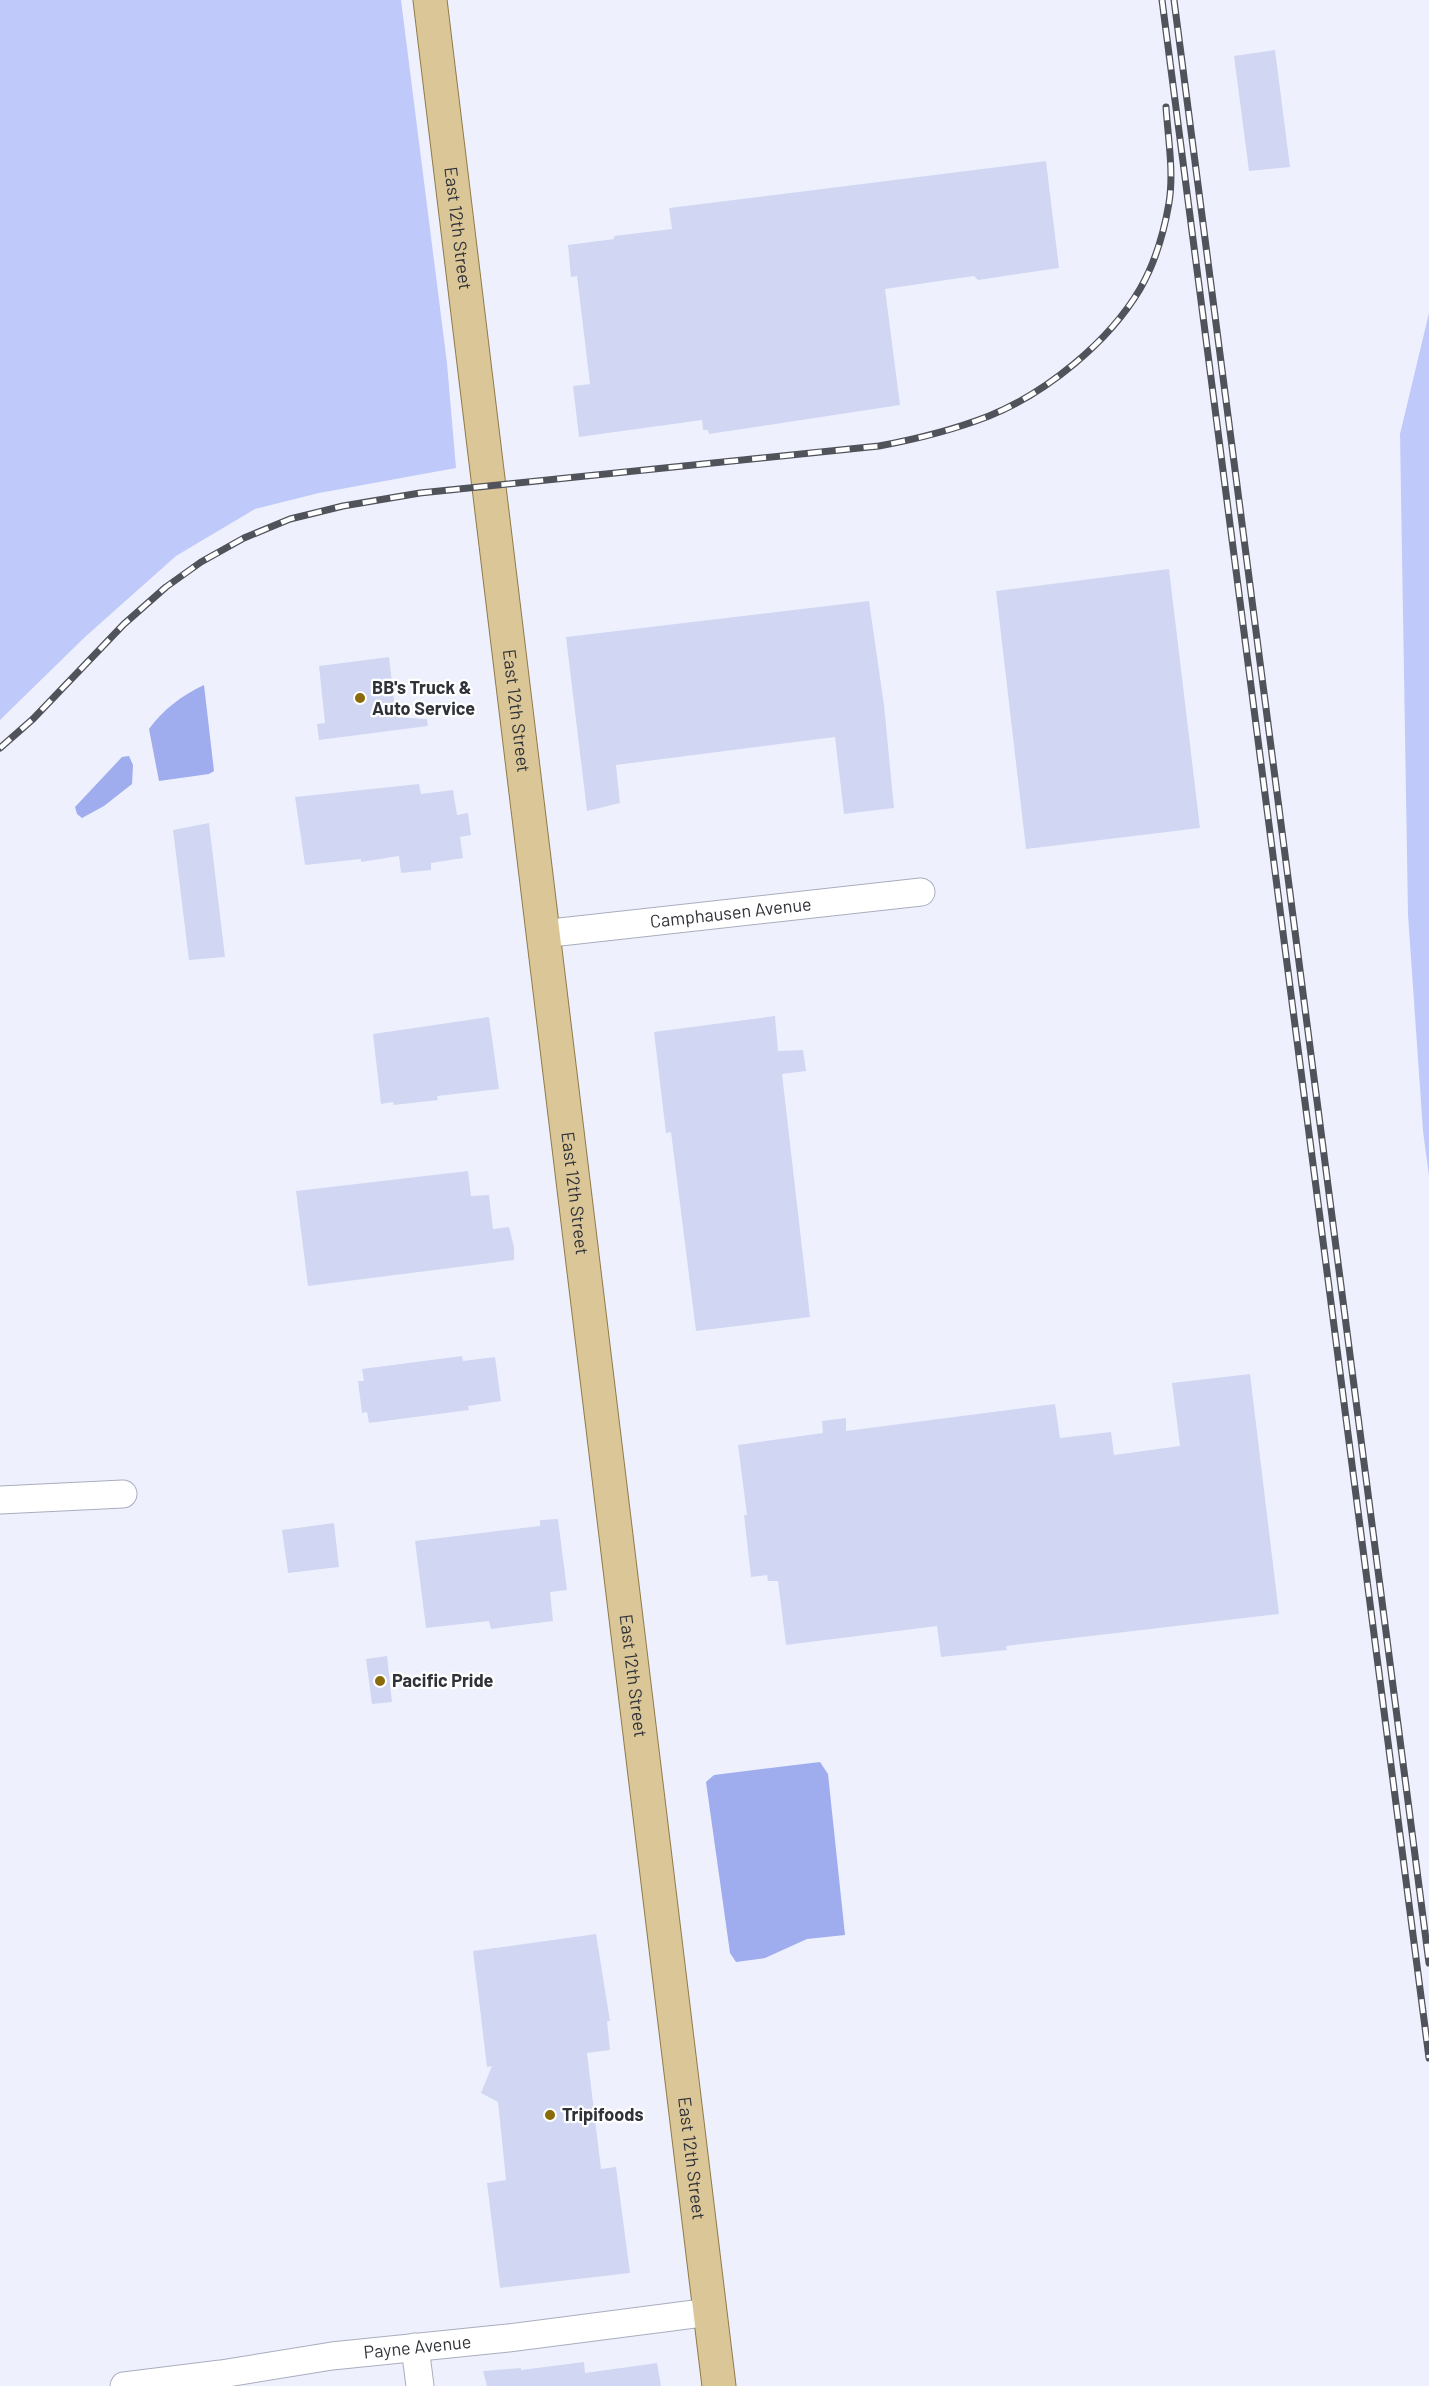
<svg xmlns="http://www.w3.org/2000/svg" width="1429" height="2386" viewBox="0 0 1429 2386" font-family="Barlow,sans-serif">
	<rect width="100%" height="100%" fill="#eef1fd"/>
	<path fill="#c0cafa" d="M0 0H401L447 363 456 468 319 493 255 509 176 556 85 637 0 720Z
		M1429 313V1176L1423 1131 1408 915 1400 434Z"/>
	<path fill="#9facee" d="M204 685 214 771 209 774 159 781 149 729C163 710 182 695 204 685Z
		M129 756 133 765 132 784 104 806 82 818 77 814 75 807 122 757Z
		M820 1762 828 1774 845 1935 807 1939 765 1958 736 1962 730 1953 706 1782 714 1775Z"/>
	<path fill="#d1d7f3" d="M1275 50 1290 167 1249 171 1234 56Z
		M1046 161 1059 268 978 280 974 276 885 289 900 405 709 434 708 430H703L702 420 579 437 573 386 590 384 577 276 571 277 568 245 614 239V236L672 229 669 208Z
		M1169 569 1200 828 1026 849 996 591Z
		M869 601 884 705 894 808 844 814 835 737 616 765 620 803 587 811 566 637Z
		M389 657 396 717 427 719 428 726 319 740 317 724 325 723 319 666Z
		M419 784 421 794 453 790 457 815 468 813 471 835 460 837 463 858 431 863V870L401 873 399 856 361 862V859L305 865 295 797Z
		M209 823 225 957 189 960 173 830Z
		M775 1016 778 1051 803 1050 806 1071 782 1074 810 1317 696 1331 671 1132 666 1133 654 1032Z
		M489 1017 499 1089 437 1096 438 1100 394 1105 393 1102 381 1104 373 1034Z
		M468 1171 471 1196 489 1195 493 1229 509 1227 514 1247V1260L308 1286 296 1191Z
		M462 1356 463 1361 495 1357 501 1401 468 1406 469 1410 369 1423 367 1412 362 1413 358 1381H364L362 1369Z
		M1250 1374 1279 1614 1006 1646 1007 1650 941 1657 937 1626 786 1645 778 1581H768L767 1575 751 1577 744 1515H747L738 1445 823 1433 822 1421 846 1418V1431L1055 1404 1060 1438 1111 1432 1114 1455 1180 1446 1172 1383Z
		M558 1519 567 1590 550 1592 553 1621 491 1629 489 1621 426 1628 415 1541 540 1526V1520Z
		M334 1523 339 1567 288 1573 282 1530Z
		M387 1656 392 1702 372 1704 366 1659Z
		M596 1934 610 2021H607L610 2050 587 2053 601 2169 616 2167 630 2273 500 2288 487 2183 506 2180 498 2102 481 2093 492 2066 487 2067 473 1951Z
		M584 2362 585 2373 657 2363 661 2386H487L483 2371 521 2368V2370Z"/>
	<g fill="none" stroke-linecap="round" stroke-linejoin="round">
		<defs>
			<g id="minor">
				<path id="s1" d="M542 934 921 892"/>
				<path d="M0 1500 123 1494"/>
				<path d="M415 2347 420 2386"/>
				<path id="s2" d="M124 2386 221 2374 332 2356 508 2338 710 2312"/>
			</g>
			<g id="major">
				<path id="s3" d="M430 0 719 2386"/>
			</g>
		</defs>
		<use href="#minor" stroke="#a9adbf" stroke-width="29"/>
		<use href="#major" stroke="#907a49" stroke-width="35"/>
		<use href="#minor" stroke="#fff" stroke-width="27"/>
		<use href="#major" stroke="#dbc697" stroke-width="33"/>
		<defs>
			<path id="rail" d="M1162 0 1429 2058
				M1174 0 1429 1963
				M0 748 33 719 124 624 166 587 201 562 244 538 290 519 343 506 420 493 879 446C917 439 953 430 989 416 1046 393 1109 342 1140 289 1155 263 1164 232 1169 203 1174 172 1168 138 1166 107"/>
		</defs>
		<use href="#rail" stroke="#51535b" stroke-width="7"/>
		<use href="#rail" stroke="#fff" stroke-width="4.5" stroke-dasharray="14" stroke-linecap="butt"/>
	</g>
	<g fill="#8b6a0a" stroke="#fff" stroke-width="2">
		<circle cx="360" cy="698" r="6"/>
		<circle cx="380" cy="1681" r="6"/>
		<circle cx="550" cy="2115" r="6"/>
	</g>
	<g text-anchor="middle" stroke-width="4.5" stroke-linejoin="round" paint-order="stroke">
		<g font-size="18" fill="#303239" stroke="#fff">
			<text dy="6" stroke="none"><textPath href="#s3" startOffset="230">East 12th Street</textPath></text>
			<text dy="6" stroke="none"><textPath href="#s3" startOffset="716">East 12th Street</textPath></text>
			<text dy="6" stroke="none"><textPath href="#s1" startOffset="190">Camphausen Avenue</textPath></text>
			<text dy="6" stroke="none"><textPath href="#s3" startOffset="1202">East 12th Street</textPath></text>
			<text dy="6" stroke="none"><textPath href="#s3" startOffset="1688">East 12th Street</textPath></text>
			<text dy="6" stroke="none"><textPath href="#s3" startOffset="2174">East 12th Street</textPath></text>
			<text dy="6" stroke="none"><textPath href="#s2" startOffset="296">Payne Avenue</textPath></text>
		</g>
		<g font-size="18" font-weight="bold" fill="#303239" stroke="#fff" text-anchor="start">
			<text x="372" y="694">BB's Truck &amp;<tspan x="372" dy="21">Auto Service</tspan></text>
			<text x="392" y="1687">Pacific Pride</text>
			<text x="562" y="2121">Tripifoods</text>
		</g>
	</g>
</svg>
